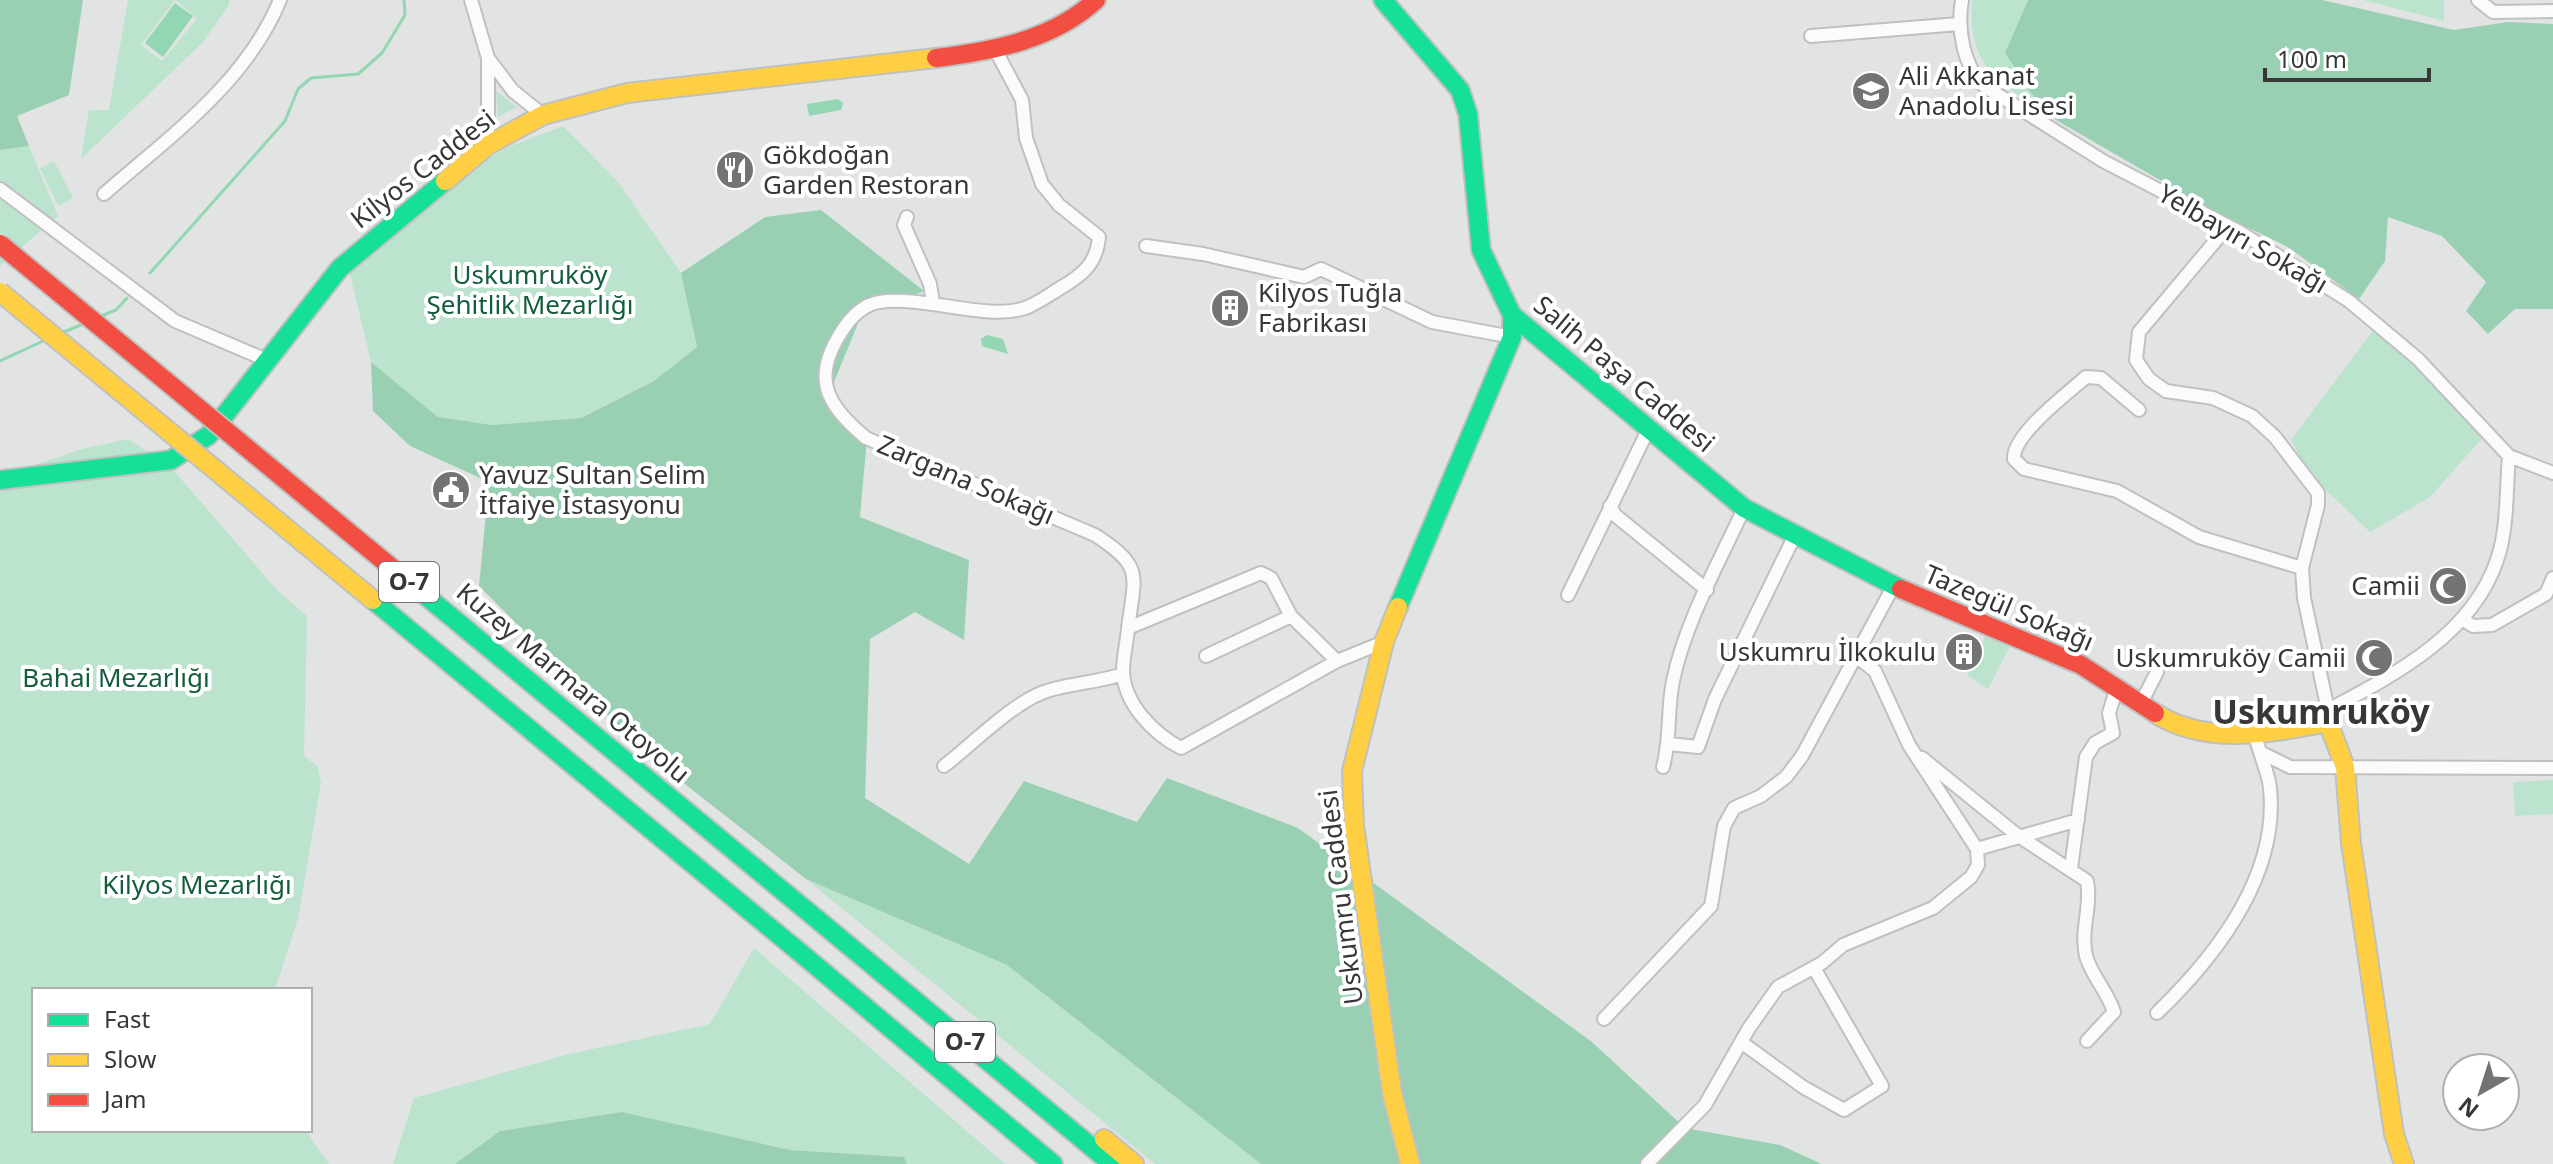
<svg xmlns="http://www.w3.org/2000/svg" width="2553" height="1164" viewBox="0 0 2553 1164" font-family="'Noto Sans',sans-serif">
	<rect width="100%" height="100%" fill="#e2e4e3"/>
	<path fill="#bce3ce" d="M128 0H175L141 45 162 61 197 19 176 0H229V5L203 42 81 159 89 110H109Z
		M1972 0H2028L2005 53 2032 94 2056 120C2005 85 1966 72 1972 0Z
		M2363 0H2444V21Z
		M496 91 517 107 498 117Z
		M563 126 619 183 681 273 697 347 654 381 581 418 492 425 438 417 371 362 349 270 476 165 513 145Z
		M29 146 58 216 0 266V150Z
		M54 161 73 198 58 206 40 168Z
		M2375 328 2429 378 2484 436 2430 497 2370 532 2310 475 2291 440Z
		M129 439 174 471 278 591 307 616 304 756 318 767 321 783 298 918 275 990H34V1130H305L329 1164H0V477L82 449Z
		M1986 635 2010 646 1988 689 1967 675Z
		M2553 780V814L2515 816 2513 782Z
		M806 879 1007 965 1261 1164H1155Z
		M754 948 1005 1164H907L904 1157 790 1150 622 1112 500 1131 455 1164H393L414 1098 565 1055 710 1024Z"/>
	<path fill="#99d0b4" d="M0 0H83L69 95 17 116 29 146 0 150Z
		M2028 0H2322L2454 30 2508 22 2553 24V309H2515L2488 334 2466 311 2486 282 2442 236 2388 217 2385 261 2359 299 2288 247 2210 209 2056 120 2032 94 2005 53Z
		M821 210 924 291 861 316 827 399 867 438 860 517 969 560 964 640 915 612 870 639 865 798 969 864 1024 781 1137 822 1167 778 1298 828 1592 1042 1685 1128 1780 1145 1822 1164H1261L1007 965 806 879 649 756 479 586 489 482 410 446 373 411 371 362 438 417 492 425 581 418 654 381 697 347 681 273 765 217Z
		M622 1112 790 1150 904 1157 907 1164H455L500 1131Z"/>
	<path fill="#92d6b3" d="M175 3 193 16 163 57 145 43Z
		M838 99 843 103 841 110 809 116 807 104Z
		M987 335 1003 339 1008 354 982 346 981 339Z"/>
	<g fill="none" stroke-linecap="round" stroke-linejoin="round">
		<path stroke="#92d6b3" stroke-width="3" d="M150 273 285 121 298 89 311 78 358 74 382 53 405 15 404 0
			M101 316 116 310 127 298
			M64 332 83 324
			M0 361 43 341"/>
		<defs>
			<path id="street" d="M471 0 488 58V145
				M1962 0C1957 28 1963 66 1984 86L2103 161 2240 232 2349 301 2418 359 2509 456 2553 473
				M2478 0 2493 12 2553 11
				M1811 36 1959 24
				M996 51 1022 100 1026 138 1042 184 1059 205 1099 237C1097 262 1084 274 1062 287 1050 294 1037 304 1025 308 986 321 923 295 879 302 862 305 851 317 842 331 811 378 826 405 866 438L1095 535C1144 567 1135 574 1128 628
				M488 58 513 91 543 115
				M0 189 175 321 269 361
				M104 194C169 137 246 83 280 0
				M907 217 904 225 930 284 933 303
				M2228 226 2139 332 2136 360 2149 379 2166 391 2213 398 2252 416 2275 437 2318 493V505L2302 568 2304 598 2328 710
				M1146 246 1203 254 1304 277 1321 269 1432 322 1512 337
				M2139 410 2101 378 2086 377C2068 393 2012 435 2014 459L2024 469 2117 491 2199 537 2302 568
				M1610 506 1615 515 1707 590
				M1568 595 1648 430
				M2462 619 2473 626 2492 625 2546 594 2553 578
				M1206 656 1291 616
				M1337 661 1291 616 1271 578 1261 573 1128 628C1127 642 1123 657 1123 671 1124 704 1154 734 1181 748L1337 661 1384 642
				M2140 705 2157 672
				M2328 714V710C2394 675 2472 635 2497 560 2508 529 2506 489 2509 456
				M2255 736 2260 752 2290 767 2553 768
				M1669 744 1698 747 1715 699 1795 535
				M1922 758 2017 835 2087 881C2092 906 2080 930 2086 956 2091 975 2108 992 2114 1012L2087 1041
				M944 766C973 744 1016 699 1050 690 1074 683 1099 682 1123 674
				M1663 767C1671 737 1667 710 1673 681 1685 622 1719 563 1744 508
				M1977 849 2078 820
				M2071 868 2086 757 2095 743 2113 733 2109 713 2117 687
				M2157 1013C2216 956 2279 875 2270 788 2269 776 2263 763 2260 752
				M1604 1019 1711 906 1724 826 1734 808 1761 796 1786 777 1802 756 1894 585
				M1741 1042 1803 1087 1844 1110 1882 1086 1814 968
				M1647 1164 1705 1105 1749 1028 1778 987 1822 963 1843 945 1933 908 1971 877 1978 865 1977 849 1909 745 1875 671 1857 657"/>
			<path id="fast" d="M1383 0 1460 90 1468 114 1481 250 1512 315 1744 508 1901 589
				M0 480 171 460 209 435 340 268 445 181
				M1398 607 1512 337V315
				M818 920 1112 1164
				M797 950 1053 1164"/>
			<path id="slow" d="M445 181 488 145 543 115 627 93 936 58
				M1398 607 1384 642 1352 771 1354 825 1392 1093 1410 1164
				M2155 713C2205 746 2272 733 2328 722L2345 767 2351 843 2394 1134 2404 1164
				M1104 1139 1134 1164"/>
			<path id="jam" d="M936 58C993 51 1053 40 1096 0
				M1901 589 2081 665 2155 713"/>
		</defs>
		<use href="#street" stroke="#bfc1c0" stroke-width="16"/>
		<use href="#fast" stroke="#bfc1c0" stroke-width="22"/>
		<use href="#slow" stroke="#bfc1c0" stroke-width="22"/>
		<use href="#jam" stroke="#bfc1c0" stroke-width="22"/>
		<use href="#street" stroke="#fbfbfb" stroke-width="12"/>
		<use href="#fast" stroke="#16e098" stroke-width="18"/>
		<use href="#slow" stroke="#ffcf43" stroke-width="18"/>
		<use href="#jam" stroke="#f24e42" stroke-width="18"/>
		<defs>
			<path id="fast-bridge" d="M403 577 818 920
				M373 600 797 950"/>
			<path id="slow-bridge" d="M0 292 373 600"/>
			<path id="jam-bridge" d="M0 244 403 577"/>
		</defs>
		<use href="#fast-bridge" stroke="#bfc1c0" stroke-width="22" stroke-linecap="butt"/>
		<use href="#slow-bridge" stroke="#bfc1c0" stroke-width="22" stroke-linecap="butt"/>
		<use href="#jam-bridge" stroke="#bfc1c0" stroke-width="22" stroke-linecap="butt"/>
		<use href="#fast-bridge" stroke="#16e098" stroke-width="18"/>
		<use href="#slow-bridge" stroke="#ffcf43" stroke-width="18"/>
		<use href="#jam-bridge" stroke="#f24e42" stroke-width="18"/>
	</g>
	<defs>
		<symbol id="school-disc" viewBox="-11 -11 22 22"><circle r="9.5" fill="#727473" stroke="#fff"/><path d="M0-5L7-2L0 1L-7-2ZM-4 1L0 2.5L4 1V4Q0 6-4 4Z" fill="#fff"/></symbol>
		<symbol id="restaurant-disc" viewBox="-11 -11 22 22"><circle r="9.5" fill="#727473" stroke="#fff"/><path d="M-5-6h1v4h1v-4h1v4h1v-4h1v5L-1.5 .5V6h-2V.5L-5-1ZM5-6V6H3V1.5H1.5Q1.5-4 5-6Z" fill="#fff"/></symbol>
		<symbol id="building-disc" viewBox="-11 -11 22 22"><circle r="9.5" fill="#727473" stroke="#fff"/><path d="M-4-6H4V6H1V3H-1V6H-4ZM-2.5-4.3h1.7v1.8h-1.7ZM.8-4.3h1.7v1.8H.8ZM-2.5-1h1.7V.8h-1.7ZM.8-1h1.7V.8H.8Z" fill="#fff"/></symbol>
		<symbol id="civic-disc" viewBox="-11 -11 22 22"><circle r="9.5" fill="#727473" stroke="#fff"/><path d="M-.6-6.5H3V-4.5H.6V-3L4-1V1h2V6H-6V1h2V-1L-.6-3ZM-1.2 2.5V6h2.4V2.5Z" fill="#fff"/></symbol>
		<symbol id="mosque-disc" viewBox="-11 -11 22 22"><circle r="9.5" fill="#727473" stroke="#fff"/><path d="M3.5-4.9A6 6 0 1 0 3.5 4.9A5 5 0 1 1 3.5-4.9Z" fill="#fff"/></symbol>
	</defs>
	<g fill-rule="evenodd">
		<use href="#school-disc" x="1849" y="69" width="44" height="44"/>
		<use href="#restaurant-disc" x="713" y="148" width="44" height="44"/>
		<use href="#building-disc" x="1208" y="286" width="44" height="44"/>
		<use href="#civic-disc" x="429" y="468" width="44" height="44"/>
		<use href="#mosque-disc" x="2426" y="564" width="44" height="44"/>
		<use href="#building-disc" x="1942" y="630" width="44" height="44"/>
		<use href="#mosque-disc" x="2352" y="636" width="44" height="44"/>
	</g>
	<g text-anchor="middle" stroke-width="8" stroke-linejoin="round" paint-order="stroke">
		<g fill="#fff" stroke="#727372" stroke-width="2">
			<rect x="379" y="562" width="60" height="40" rx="6"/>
			<rect x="935" y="1022" width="60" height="40" rx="6"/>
		</g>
		<g font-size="24" font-weight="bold" fill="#363736">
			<text x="409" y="590">O-7</text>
			<text x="965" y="1050">O-7</text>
		</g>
		<g font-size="26" fill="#363736" stroke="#fff" text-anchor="start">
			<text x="1899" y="85">Ali Akkanat<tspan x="1899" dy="30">Anadolu Lisesi</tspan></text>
			<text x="763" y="164">Gökdoğan<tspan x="763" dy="30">Garden Restoran</tspan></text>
			<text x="1258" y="302">Kilyos Tuğla<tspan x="1258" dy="30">Fabrikası</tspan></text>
			<text x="479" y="484">Yavuz Sultan Selim<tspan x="479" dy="30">İtfaiye İstasyonu</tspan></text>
			<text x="2420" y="595" text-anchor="end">Camii</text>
			<text x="1936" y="661" text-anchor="end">Uskumru İlkokulu</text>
			<text x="2346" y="667" text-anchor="end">Uskumruköy Camii</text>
		</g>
		<g font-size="26" fill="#363736" stroke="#fff">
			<text transform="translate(423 169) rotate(-38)" y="9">Kilyos Caddesi</text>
			<text transform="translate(2243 239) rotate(30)" y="9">Yelbayırı Sokağı</text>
			<text transform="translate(1624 374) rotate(40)" y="9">Salih Paşa Caddesi</text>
			<text transform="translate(966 480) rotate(23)" y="9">Zargana Sokağı</text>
			<text transform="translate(2009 608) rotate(23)" y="9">Tazegül Sokağı</text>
			<text transform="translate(573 683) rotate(40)" y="9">Kuzey Marmara Otoyolu</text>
			<text transform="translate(1341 897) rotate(-97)" y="9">Uskumru Caddesi</text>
		</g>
		<g font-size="26" fill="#135d3d" stroke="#fff">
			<text x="530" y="284">Uskumruköy<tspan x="530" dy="30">Şehitlik Mezarlığı</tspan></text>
			<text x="116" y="687">Bahai Mezarlığı</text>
			<text x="197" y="894">Kilyos Mezarlığı</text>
		</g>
		<g font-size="34" font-weight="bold" fill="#363736" stroke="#fff">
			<text x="2321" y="724">Uskumruköy</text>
		</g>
	</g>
	<rect x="32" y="988" width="280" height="144" fill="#ffffff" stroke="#afafaf" stroke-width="2"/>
	<rect x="48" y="1014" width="40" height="12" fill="#16e098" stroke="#afafaf" stroke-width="2"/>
	<text x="104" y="1028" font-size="24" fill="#363736">Fast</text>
	<rect x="48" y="1054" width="40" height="12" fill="#ffcf43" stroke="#afafaf" stroke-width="2"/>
	<text x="104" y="1068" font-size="24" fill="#363736">Slow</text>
	<rect x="48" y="1094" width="40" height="12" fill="#f24e42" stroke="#afafaf" stroke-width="2"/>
	<text x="104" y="1108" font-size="24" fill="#363736">Jam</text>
	<g transform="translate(2481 1092) rotate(219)"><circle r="38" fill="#ffffff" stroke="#afafaf" stroke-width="2"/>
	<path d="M0-6L14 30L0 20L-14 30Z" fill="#727473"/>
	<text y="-12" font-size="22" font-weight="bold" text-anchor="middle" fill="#363736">N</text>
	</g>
	<path d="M2265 68v12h164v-12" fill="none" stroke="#363736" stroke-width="4"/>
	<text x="2277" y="68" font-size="24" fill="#363736" stroke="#ffffff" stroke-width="6" paint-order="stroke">100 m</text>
</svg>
